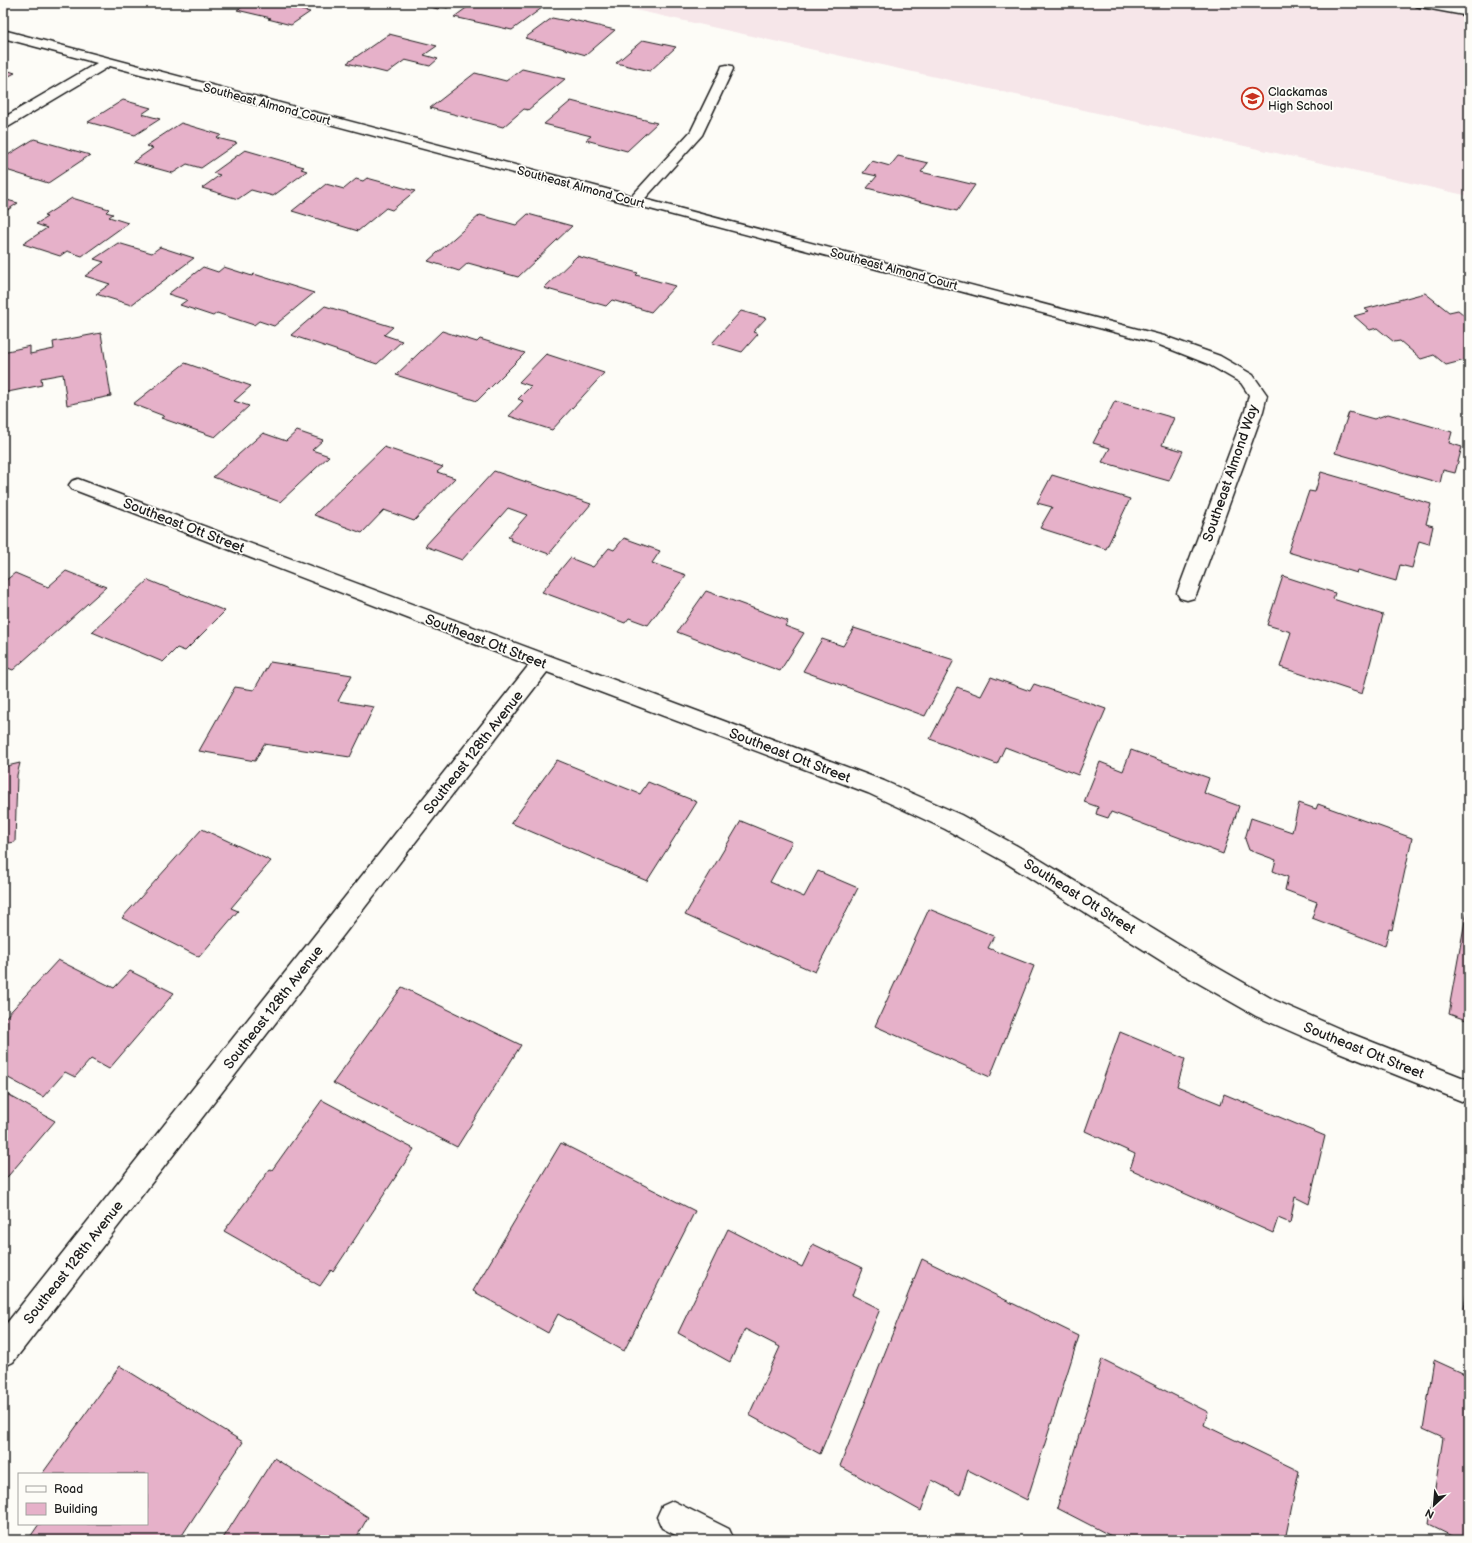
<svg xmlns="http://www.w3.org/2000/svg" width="1472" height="1543" viewBox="0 0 1472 1543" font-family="'Balsamiq Sans',sans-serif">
	<rect width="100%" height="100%" fill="#fdfcf7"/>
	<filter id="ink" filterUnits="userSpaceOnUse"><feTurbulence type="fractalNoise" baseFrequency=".025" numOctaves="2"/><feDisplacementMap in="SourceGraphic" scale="8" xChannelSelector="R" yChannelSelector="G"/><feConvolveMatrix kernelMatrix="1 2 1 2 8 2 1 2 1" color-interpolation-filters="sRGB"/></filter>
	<g filter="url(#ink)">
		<path fill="#f6e6e9" d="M604 3H1469V196Z"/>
		<path fill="#e6b1c9" stroke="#1c1c1c" d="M248 3H311L301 10 310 12 291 25 268 19 271 18 237 10Z
			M414 3H454L447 8 441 6 438 9Z
			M473 3H538L546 5 512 30 454 17Z
			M552 18 567 21 569 19 615 30 586 55 525 38Z
			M389 34 437 46 424 55 438 59 430 66 405 60 387 73 347 63Z
			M643 40 676 47 650 71 616 63Z
			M3 69 15 73 3 79Z
			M522 69 565 79 528 110 524 109 503 127 430 108 475 73 506 81Z
			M123 100 151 108 142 114 160 119 135 135 88 122Z
			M571 101 657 123 627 151 586 140 591 136 544 124Z
			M181 123 221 135 217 138 237 143 201 168 187 164 173 173 133 162 153 148 146 146Z
			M34 139 90 155 48 183 3 169V158Z
			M245 150 304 167 301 169 307 171 273 196 251 190 238 199 202 188 220 175 213 173Z
			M898 156 928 163 921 172 975 185 957 211 867 188 877 176 863 173 872 161 890 166Z
			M367 178 415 191 392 210 386 208 358 231 292 211 326 184 344 189 356 179 363 181Z
			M72 198 109 209 106 212 113 214 109 217 128 223 82 256 67 251 60 256 23 244 47 228 36 224 47 217 44 216Z
			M3 199 18 203 3 213Z
			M528 214 572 226 518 277 468 263 459 271 428 261 480 215 516 225Z
			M118 243 152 253 160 247 194 258 131 305 96 294 110 284 85 276 104 262 94 259Z
			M577 256 638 273 636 275 675 286 651 312 612 300 606 306 544 288Z
			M203 267 218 272 224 267 252 276 254 274 314 293 274 326 259 321 254 325 217 313 213 316 180 305 187 300 168 294Z
			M1425 293 1449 312 1458 310 1469 319V330L1464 332 1469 335V359L1446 365 1434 355 1421 359 1400 341 1394 342 1377 328 1370 330 1354 316 1369 312 1365 309Z
			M325 306 393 327 384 335 402 341 377 364 291 335Z
			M741 311 766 318 753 332 758 334 742 352 712 343Z
			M442 331 477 342 480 339 525 353 477 401 396 375Z
			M101 333 111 396 67 405 63 374 41 378 42 385 3 393V352L30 346V354L54 349 53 342Z
			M546 354 604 373 552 430 509 416 523 401 518 399 531 386 519 382Z
			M185 363 251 386 234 401 249 406 215 437 161 418 164 416 133 404Z
			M1115 401 1174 418 1162 445 1183 451 1169 481 1102 462 1110 448 1093 443Z
			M1349 412 1374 419 1388 414 1452 432 1449 443 1462 447 1455 473 1443 470 1440 483 1335 453Z
			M297 431 323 440 312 450 329 456 280 502 213 477 263 433 286 441Z
			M384 447 443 467 437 472 455 478 414 521 384 510 362 533 314 515Z
			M494 471 591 504 549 554 510 540 511 538 508 537 527 515 508 508 462 560 425 546Z
			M1321 472 1431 504 1426 524 1433 526 1429 544 1419 541 1412 568 1400 565 1396 581 1358 570 1357 573 1288 552 1309 491 1315 492Z
			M1052 475 1130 499 1106 549 1040 528 1052 507 1037 503Z
			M624 538 660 551 652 563 686 575 648 625 629 618 625 623 542 592 570 558 593 567 609 548 614 550Z
			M66 571 106 587 13 670 3 666V580L5 581 15 573 48 587Z
			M1283 576 1335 593 1333 599 1383 615 1362 694 1280 667 1291 632 1267 625Z
			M148 580 225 611 185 651 177 648 163 662 92 632Z
			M706 591 788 621 785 626 804 633 780 671 677 632Z
			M854 628 954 660 925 716 803 671 822 639 843 646Z
			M270 662 352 675 338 701 374 707 350 757 264 744 255 761 199 751 235 687 254 690Z
			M991 677 1030 691 1034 684 1106 709 1078 775 1005 747 997 764 930 739 957 687 981 696Z
			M1131 750 1209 778 1204 793 1239 806 1223 854 1111 812 1108 818 1096 814 1098 807 1084 802 1100 762 1123 771Z
			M557 760 640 794 648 782 697 802 647 881 511 823Z
			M20 763 17 775 15 842 3 844V767Z
			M1299 803 1316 809 1318 804 1412 838 1392 930 1389 929 1385 946 1312 918 1317 902 1285 890 1288 877 1273 871 1276 860 1249 850 1245 839 1251 818 1292 832Z
			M741 821 792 842 770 882 804 897 818 871 858 888 815 972 685 915Z
			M202 829 271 861 231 908 238 911 199 957 122 918Z
			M1469 899V1021L1449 1014 1451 1003H1450Z
			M929 909 994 936 988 948 1034 966 990 1077 875 1026Z
			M58 960 114 988 130 971 174 993 109 1069 91 1059 75 1077 65 1072 43 1097 3 1075V1020Z
			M402 987 521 1045 457 1147 333 1083Z
			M1120 1032 1185 1059 1177 1086 1221 1104 1224 1094 1325 1136 1309 1204 1295 1197 1290 1223 1278 1218 1273 1233 1130 1169 1135 1154 1085 1131Z
			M3 1092 55 1121 3 1182Z
			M322 1100 414 1149 333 1272 331 1270 320 1286 224 1231 270 1169 272 1170Z
			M561 1143 695 1211 624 1351 558 1314 548 1333 473 1291Z
			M728 1229 802 1267 813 1244 863 1268 852 1295 880 1309 820 1454 749 1415 780 1347 745 1329 730 1362 678 1333Z
			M922 1259 1079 1336 1027 1500 968 1470 960 1495 932 1480 921 1511 840 1466Z
			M1469 1278V1311L1464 1309Z
			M1102 1359 1208 1412 1204 1425 1299 1471 1285 1540H1119L1057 1508Z
			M1434 1360 1469 1376V1540H1460L1429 1525 1443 1438 1423 1429Z
			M120 1366 243 1442 179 1540H28L39 1524H147V1474H42Z
			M274 1458 368 1517 355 1540H222Z"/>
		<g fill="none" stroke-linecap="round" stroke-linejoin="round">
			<defs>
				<path id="lane" d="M727 65 732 66 733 69 702 135 640 204 635 205 630 204 628 201 630 198 691 131 721 69 722 66Z
					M673 1501 729 1529 734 1540H685L662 1528 657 1517 662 1506Z"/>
				<path id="street" d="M3 30 1164 336 1220 356 1253 375 1267 395 1263 411 1197 593 1194 598 1187 600 1180 598 1177 593 1245 411 1249 395 1241 383 1208 364 1152 342 110 66 8 127 3 128V118L97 63 3 38Z
					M78 479 884 781 961 815 1019 847 1197 956 1274 1000 1347 1032 1469 1080V1104L1329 1048 1256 1016 1179 972 1003 861 945 829 868 793 547 672 13 1362 3 1367V1328L529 665 72 489 69 485 72 481Z"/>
				<path id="secondary" d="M1414 3H1440L1469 8V16L1420 7 1416 6Z"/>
			</defs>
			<use href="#lane" stroke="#1c1c1c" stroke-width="3"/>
			<use href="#street" stroke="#1c1c1c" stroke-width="3"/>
			<use href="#secondary" stroke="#1c1c1c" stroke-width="3"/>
			<use href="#lane" fill="#fdfcf7" fill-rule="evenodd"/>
			<use href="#street" fill="#fdfcf7" fill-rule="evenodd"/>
			<use href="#secondary" fill="#fdfcf7" fill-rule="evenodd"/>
		</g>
	</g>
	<defs>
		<symbol id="school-ring" viewBox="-11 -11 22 22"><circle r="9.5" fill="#fdfcf7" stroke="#c8321e" stroke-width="1.5"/><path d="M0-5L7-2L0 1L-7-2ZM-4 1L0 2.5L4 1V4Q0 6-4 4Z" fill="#c8321e"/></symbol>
	</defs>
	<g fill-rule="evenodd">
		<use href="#school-ring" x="1240" y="86" width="25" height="25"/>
	</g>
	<g text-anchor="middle" stroke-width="3.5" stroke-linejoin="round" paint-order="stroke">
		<g font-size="12" fill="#1c1c1c" stroke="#fdfcf7" text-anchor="start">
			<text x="1268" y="96">Clackamas<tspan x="1268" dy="14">High School</tspan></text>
		</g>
		<g font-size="12" fill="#1c1c1c" stroke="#fdfcf7">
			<text transform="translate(267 104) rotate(15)" y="4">Southeast Almond Court</text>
			<text transform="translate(581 187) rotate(15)" y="4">Southeast Almond Court</text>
			<text transform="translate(894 269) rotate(15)" y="4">Southeast Almond Court</text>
		</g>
		<g font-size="14" fill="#1c1c1c" stroke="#fdfcf7">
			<text transform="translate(1230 473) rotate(-71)" y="5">Southeast Almond Way</text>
			<text transform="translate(184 525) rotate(21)" y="5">Southeast Ott Street</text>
			<text transform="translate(486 641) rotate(21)" y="5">Southeast Ott Street</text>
			<text transform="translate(473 752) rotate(-52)" y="5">Southeast 128th Avenue</text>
			<text transform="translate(790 755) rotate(21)" y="5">Southeast Ott Street</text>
			<text transform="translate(1080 896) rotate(32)" y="5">Southeast Ott Street</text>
			<text transform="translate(273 1007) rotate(-52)" y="5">Southeast 128th Avenue</text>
			<text transform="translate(1364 1050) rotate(22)" y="5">Southeast Ott Street</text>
			<text transform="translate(73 1262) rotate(-52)" y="5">Southeast 128th Avenue</text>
		</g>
	</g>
	<rect width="1472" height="1543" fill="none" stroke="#fdfcf7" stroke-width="16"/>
	<rect x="8" y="8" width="1456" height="1527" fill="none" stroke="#1c1c1c" stroke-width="1.5" filter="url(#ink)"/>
	<rect x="18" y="1473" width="130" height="52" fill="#fdfcf7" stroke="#a3a29f"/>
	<rect x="26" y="1486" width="20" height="6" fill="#fdfcf7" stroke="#a3a29f"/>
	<text x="54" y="1493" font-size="12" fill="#1c1c1c">Road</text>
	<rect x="26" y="1503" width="20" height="12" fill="#e6b1c9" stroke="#a3a29f"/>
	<text x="54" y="1513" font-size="12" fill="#1c1c1c">Building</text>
	<g transform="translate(1434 1505) rotate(206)" stroke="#fdfcf7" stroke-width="3" paint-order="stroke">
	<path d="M0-3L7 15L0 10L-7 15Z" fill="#1c1c1c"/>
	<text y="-6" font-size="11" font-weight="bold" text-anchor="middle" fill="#1c1c1c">N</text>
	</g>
</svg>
